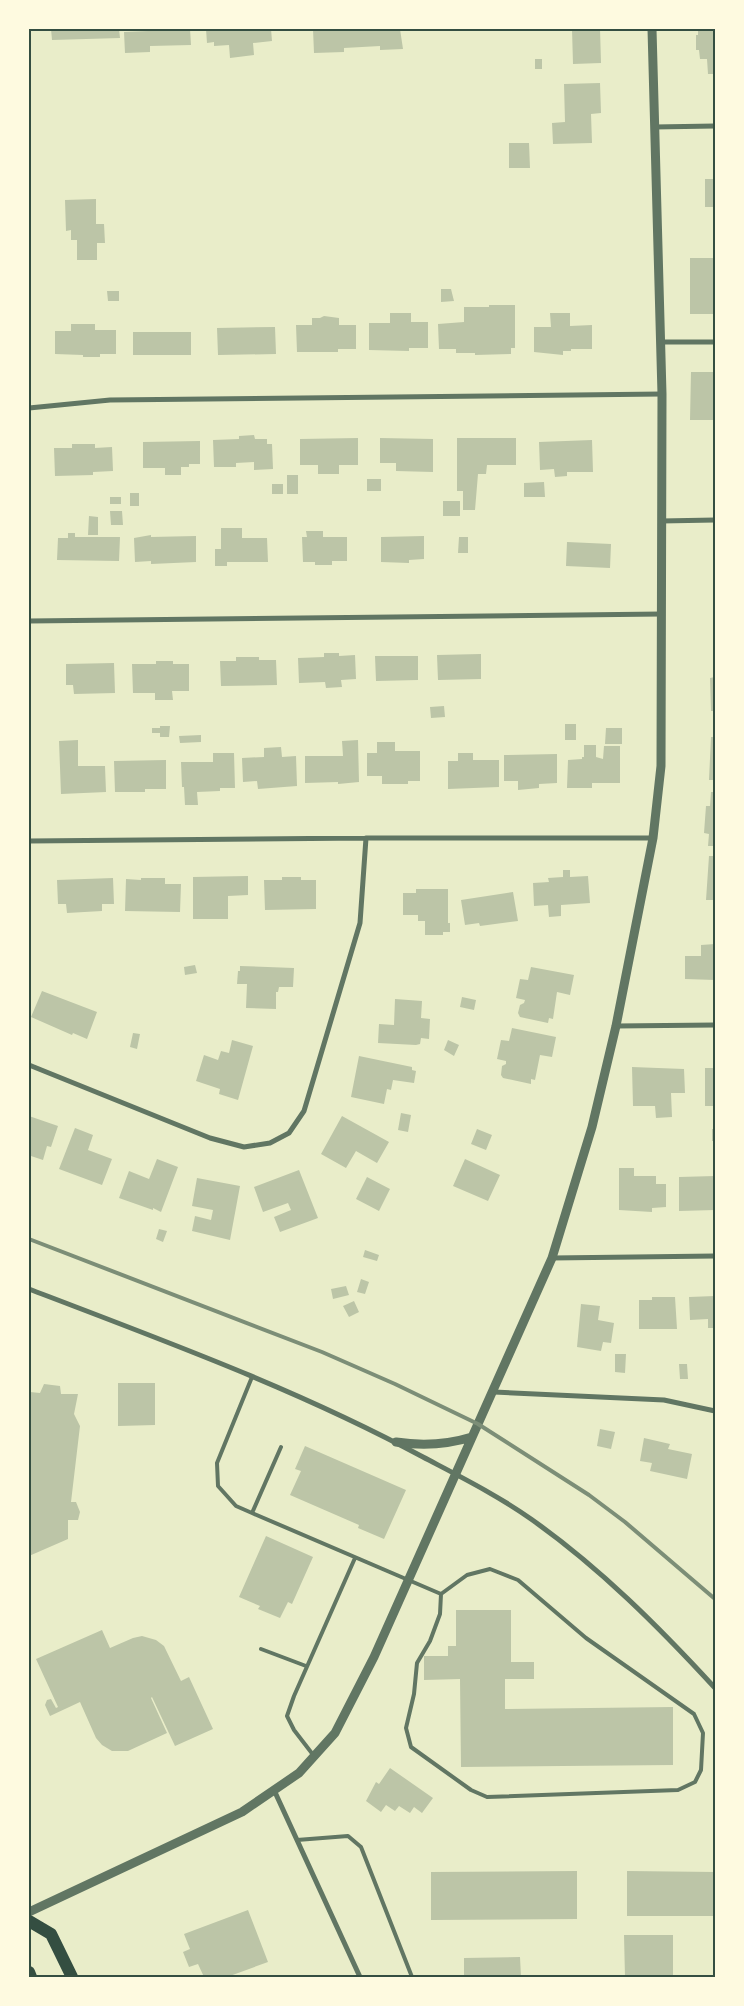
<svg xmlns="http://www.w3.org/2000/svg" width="744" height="2006" viewBox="0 0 744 2006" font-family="Cabin,sans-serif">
	<rect width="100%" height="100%" fill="#e9edc9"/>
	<path fill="#bcc5a7" d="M51 29H119L120 38 52 40Z
		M148 29H190L191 45 150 46V52L125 53 124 32 148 31Z
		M206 29H271L272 41 253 43 254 55 230 58 229 45 214 46V42L207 43Z
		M313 29H400L403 49 380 50V46L344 48V52L314 53Z
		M572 29H600L601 63 573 64Z
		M698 29H715V74H708L707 59H700L699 50H696V35H698Z
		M535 59H542V69H535Z
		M600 83 601 113 591 114 592 143 553 144 552 123 565 122 564 84Z
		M509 143H529L530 168H509Z
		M705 179H715V207H705Z
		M96 199V224H104L105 243H97V260H77V240H71V230L66 231 65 200Z
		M690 258H715V314H690Z
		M441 289H451L454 301 441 302Z
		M107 291H119V301H108Z
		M489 305H515V348H511V354L475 355V353H456V349H439L438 324 464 322V307H489Z
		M390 313H411V322H428V348H409V351L369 350V323H390Z
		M550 313H570V326L592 325V349H571V351H563V355L534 352V327H551Z
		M324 316 339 318V325H356V349H338V352H297L296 325H312V318H320Z
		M71 324H95V330H116V354H100V357H83V355L55 354V331H71Z
		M275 327 276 354 218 355 217 328Z
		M133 332H191V355H133Z
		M691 372H715V420H690Z
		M254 435 255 439H267V444H272L273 469 254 470V462L236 463V467H214L213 440 239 439V436Z
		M358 438V465H339V474H318V465H300V439Z
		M380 438 433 439V472L396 471V463H380Z
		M457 438H516V465H487L486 474H478L475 510H463V491H457Z
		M592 440 593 472H567V476L555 477 554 469 540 470 539 442Z
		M200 441V464H189V467H181V475H165V468H143V442Z
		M72 444H95V448L112 447 113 471 93 472V475L55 476 54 448H72Z
		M287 475H298V494H287Z
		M367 479H381V491H367Z
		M544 482 545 497H524V483Z
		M272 484H283V494H272Z
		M130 493H139V506H130Z
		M110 497H121V504H110Z
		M443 501H460V516H443Z
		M110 511H122L123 525H111Z
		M89 516 98 517V535H88Z
		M221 528H242V538H267L268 562H227V566H215V549H221Z
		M306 531H323V537H347V561H332V565H315V562H303L302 537H307Z
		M68 533H75V537H120L119 561 57 560 58 538H68Z
		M151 535V537L196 536V562L151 564V561L135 562 134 538Z
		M424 536V559L409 560V563L381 562V537Z
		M459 537H468V553H458Z
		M567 542 611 544 610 568 566 566Z
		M324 653H339V656L355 655 356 679 341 680 342 687 326 688 325 682 299 683 298 658 324 657Z
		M481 654V679L438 680 437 655Z
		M375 656H418V680L376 681Z
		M236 657H259V660H276L277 685 221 686 220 661H236Z
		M156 661H173V664H189V691H172L173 700H155V693H133L132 664H156Z
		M114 663 115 693 74 694 73 685H66V664Z
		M715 677V711H711L710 678Z
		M444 706 445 717 431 718 430 707Z
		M565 724H576V740H565Z
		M160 726H170L169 737H160V733H152V728H160Z
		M606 728H622V744H605Z
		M201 735V742L180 743 179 736Z
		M711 737H715V780H709Z
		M78 740V766H105L106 792 61 794 59 741Z
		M358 740 359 782 338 784V782L305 783V756H343L342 741Z
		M377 742H395V751H420V781H408V784H382V776H367V753H377Z
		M584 745H596V757L603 759 604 746H620V783H592V788H567L568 760 582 759V757H584Z
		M281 747 282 757 296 756 297 786 258 789 257 781 243 782 242 758 264 757V748Z
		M213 753H234L235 788H220V791L197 792 198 805H185L184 787H182L181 762H213Z
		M458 753H473V760H499V787L448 789V761H458Z
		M557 754V783L539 784V788L518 790V781H504V755Z
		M166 760V789H145V792H115L114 761Z
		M711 792H715V846H708L709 834 704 833 706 806H710Z
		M709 856H715V900H706Z
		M563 870H570V877L588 876 590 903 561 905V916L549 917 548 905 534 906 533 883 549 882 548 878 563 877Z
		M248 876V895L228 896V919H193V877Z
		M282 877H301V880H316V909L265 910 264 880H282Z
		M113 878 114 904H102V911L67 913 66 904H58L57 880Z
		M141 878H165V884H181L180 912 125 911 126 879 141 880Z
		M416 889H448V923H450V932H443V935H425V921H418V915H403V893H416Z
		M513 892 518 921 480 926 479 923 465 925 461 900Z
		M715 944V980L685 979V956H701V945Z
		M195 965 197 973 185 975 184 967Z
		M240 966 294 968 293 987H279L278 992H276V1009L246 1008 247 984H237L238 971H240Z
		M531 967 574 975 570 995 557 992 553 1019 549 1018 548 1023 520 1017 518 1013 520 1005 524 1003 525 1000 516 998 520 979 528 980Z
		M42 991 97 1012 87 1039 73 1033 72 1035 31 1017Z
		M462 997 476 1000 474 1010 460 1007Z
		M395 999 422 1001 421 1018 430 1019 429 1039 421 1038 420 1044 416 1045 378 1043 379 1024 394 1025Z
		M512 1028 556 1037 552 1057 540 1055 535 1080 531 1079V1084L503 1078 501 1075 502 1066 506 1064V1061L497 1059 501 1040 509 1041Z
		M133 1033 140 1034 137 1049 130 1047Z
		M232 1040 253 1046 238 1100 219 1094 220 1089 196 1081 204 1055 218 1060 221 1051 229 1053Z
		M448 1040 459 1045 454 1056 444 1050Z
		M359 1056 412 1067V1070L416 1071 414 1083 393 1080 391 1090 387 1089 384 1104 351 1097Z
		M632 1067 684 1069 685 1093H671L672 1117 656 1118 655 1106H633Z
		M705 1068H715V1106H705Z
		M401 1113 411 1115 408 1132 398 1130Z
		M29 1116 58 1126 51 1147 47 1146 43 1160 31 1156 29 1161Z
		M342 1116 389 1142 377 1163 356 1151 346 1168 321 1154Z
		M75 1128 93 1135 88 1150 112 1159 102 1185 59 1169Z
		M477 1129 492 1135 486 1150 471 1144Z
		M712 1129H715V1141H712Z
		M157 1159 178 1167 161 1212 153 1208V1210L119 1198 129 1171 149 1179Z
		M465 1159 500 1175 488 1201 453 1186Z
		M619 1168H634V1176H656V1184H666V1207L652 1208V1212L619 1210Z
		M299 1170 318 1218 280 1232 274 1217 291 1210 288 1203 263 1212 254 1187Z
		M715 1176V1210L679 1211V1177Z
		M367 1177 390 1189 379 1211 356 1199Z
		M197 1178 240 1186 230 1240 192 1231 195 1216 211 1220 213 1210 192 1206Z
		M159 1229 167 1231 163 1242 156 1239Z
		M365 1250 379 1255 377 1261 363 1257Z
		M361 1279 369 1282 365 1294 357 1292Z
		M346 1286 349 1295 333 1299 331 1289Z
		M715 1296V1328H708V1319L690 1320 689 1297Z
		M652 1297H675L677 1329H639V1300H652Z
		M354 1301 359 1312 349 1317 343 1306Z
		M581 1304 600 1306 598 1320 614 1323 611 1343 603 1342 601 1351 577 1347Z
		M615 1354H626L625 1373 615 1372Z
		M679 1364H687L688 1379H680Z
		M118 1383H155V1425L118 1426Z
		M44 1384 60 1386 61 1394H78L74 1414 80 1426 71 1502H76L80 1512 78 1520H68V1539L29 1556V1404L30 1392 40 1393Z
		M600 1429 615 1432 611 1449 597 1446Z
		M644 1438 670 1444 668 1449 692 1454 687 1479 650 1471 652 1463 640 1461Z
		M305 1446 406 1490 384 1539 358 1528 359 1525 290 1495 301 1471 295 1469Z
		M266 1536 313 1557 292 1604 288 1602 280 1618 258 1609 260 1606 239 1597Z
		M456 1610H511V1662H534V1679H505V1709L673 1707V1765L461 1767 460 1679 424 1680V1656H448V1646H456Z
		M102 1630 110 1648 133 1638 142 1636 156 1640 164 1646 181 1681 189 1677 213 1729 175 1746 152 1697 151 1698 167 1733 128 1751H112L102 1745 96 1738 80 1702 50 1716 45 1705 47 1700 51 1699 56 1708 58 1707 36 1659Z
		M390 1768 433 1798 422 1813 414 1807 410 1813 399 1806 395 1811 386 1805 381 1812 366 1801 376 1782 379 1784Z
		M577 1871V1919L431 1920V1872Z
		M627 1871 715 1872V1916H627Z
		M248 1910 268 1962 227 1977H204L198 1964 189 1967 183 1952 190 1949 184 1934Z
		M624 1935H673V1977H625Z
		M520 1957 521 1977H464V1958Z"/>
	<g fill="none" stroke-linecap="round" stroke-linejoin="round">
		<path stroke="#617663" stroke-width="4" d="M252 1377 217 1463 218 1486 236 1506 252 1513 281 1447
			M252 1513 441 1594
			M490 1569 518 1580 586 1638 694 1714 703 1733 701 1770 695 1782 678 1790 487 1797 471 1790 411 1747 406 1728 414 1694 417 1663 430 1641 440 1614 441 1594 467 1575Z
			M261 1649 306 1666
			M314 1756 294 1730 287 1716 294 1696 355 1558
			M297 1840 348 1836 361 1847 412 1977"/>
		<path stroke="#617663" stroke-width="5" d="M654 127 715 126
			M661 342H715
			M29 408 110 400 662 394
			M661 521 715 520
			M29 621 662 614
			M29 841 366 838H653
			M616 1026 715 1025
			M29 1065 210 1138 244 1147 270 1143 289 1133 304 1111 360 923 366 838
			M552 1258 715 1256
			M29 1289C162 1340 297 1389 423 1457 459 1476 497 1495 531 1519 599 1567 659 1627 715 1688
			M494 1392 664 1400 715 1411
			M274 1790 360 1977"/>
		<path stroke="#617663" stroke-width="9" d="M396 1442C422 1446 446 1445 472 1437
			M29 1912 242 1812 299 1773 335 1733 374 1657 552 1258 592 1127 616 1026 653 838 661 766 662 394 652 29"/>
		<path stroke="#344e41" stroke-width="12" d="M29 1921 51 1934 72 1977
			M29 1972 31 1977"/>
		<path stroke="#7c8e77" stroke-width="4" d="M29 1239 322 1352 395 1384 478 1424 589 1495 625 1522 715 1599"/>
	</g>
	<rect width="744" height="2006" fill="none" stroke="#fefae0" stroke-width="60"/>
	<rect x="30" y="30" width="684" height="1946" fill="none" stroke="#344e41" stroke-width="2"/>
</svg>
